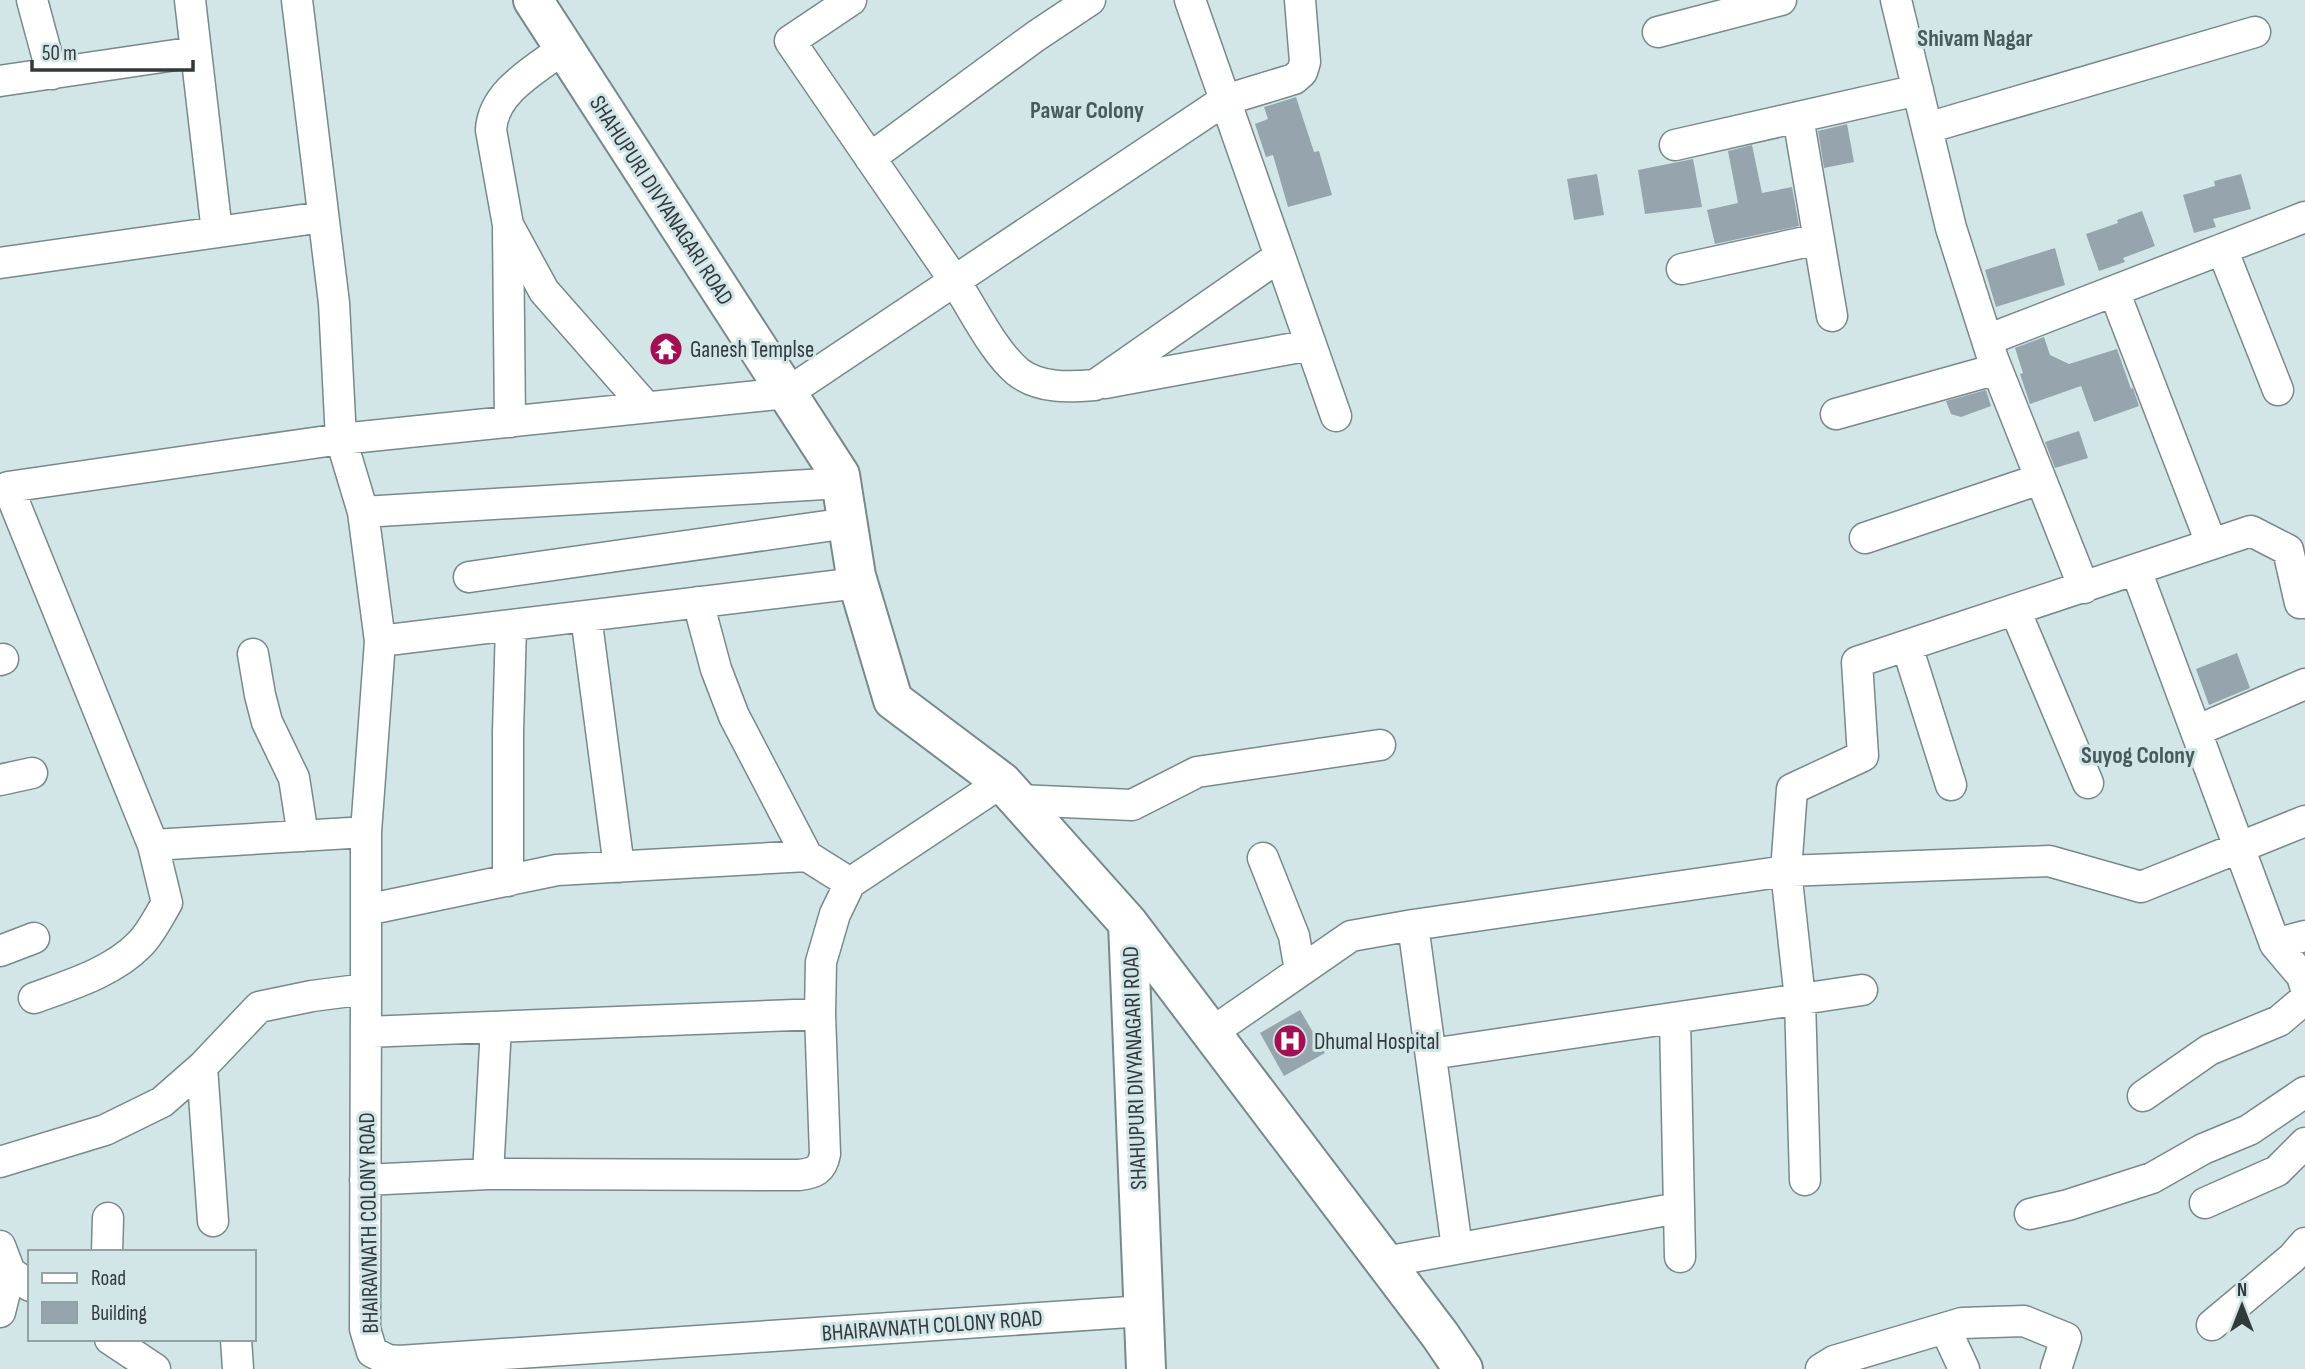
<svg xmlns="http://www.w3.org/2000/svg" width="2305" height="1369" viewBox="0 0 2305 1369" font-family="'Sofia Sans Condensed',sans-serif">
	<rect width="100%" height="100%" fill="#d2e6e7"/>
	<path fill="#96a4ad" d="M1296 97 1314 152 1319 151 1332 195 1288 207 1273 155 1266 157 1255 124 1268 119 1264 107Z
		M1847 124 1854 162 1824 168 1818 131Z
		M1752 145 1762 193 1792 187 1799 226 1715 244 1707 210 1738 203 1728 151Z
		M1693 159 1702 207 1645 214 1638 170Z
		M1597 174 1604 215 1574 220 1567 179Z
		M2241 174 2251 209 2213 219 2216 227 2194 233 2183 195 2215 186 2214 181Z
		M2142 211 2155 246 2123 258 2125 262 2099 271 2086 234 2118 223 2117 220Z
		M2055 248 2065 285 1996 307 1985 270Z
		M2044 337 2050 355 2069 364 2117 349 2131 389 2133 388 2139 406 2094 422 2081 386 2030 404 2020 374 2023 373 2015 348Z
		M1986 390 1991 406 1961 417 1951 414 1946 401Z
		M2079 431 2088 458 2055 468 2045 442Z
		M2237 653 2250 688 2209 705 2196 669Z
		M1300 1010 1325 1053 1284 1076 1260 1033Z"/>
	<g fill="none" stroke-linecap="round" stroke-linejoin="round">
		<defs>
			<path id="minor" d="M32 0 52 74
				M190 0 217 232
				M297 0 334 303 341 439 8 487 153 845 366 832V989
				M851 0 790 41C844 121 900 200 954 280 973 308 992 350 1018 372 1040 389 1070 387 1095 385L1280 256
				M1190 0 1336 416
				M1896 0 1951 228 1993 359 2084 588
				M1658 32 1781 0
				M564 48C536 70 493 91 491 130L508 225 544 291 646 407
				M0 81 196 52
				M1798 117 1832 316
				M1927 128 2255 32
				M1675 145 1918 90
				M870 158 1036 36 1090 0
				M508 229 510 422
				M2222 249 2278 390
				M0 263 323 217
				M1682 269 1819 239
				M2114 291 2211 543
				M1987 340 2305 217
				M1105 383 1311 345
				M1836 414 1997 369
				M363 512 341 439 787 393 1225 100 1294 79 1302 72 1305 62 1300 0
				M1865 538 2040 479
				M2136 570 2275 944 2302 976 2305 986
				M469 577 848 523
				M698 602 716 669 734 716 807 856
				M2015 610 2088 783
				M586 616 619 867
				M380 641 363 512 841 483
				M1907 646 1951 785
				M253 654 260 695 267 722 294 778 303 836
				M0 660 3 659
				M2196 731 2305 684
				M0 780 32 773
				M1018 800 1132 805 1197 772 1380 745
				M366 832 380 641 858 583
				M1263 858 1294 936 1300 971
				M508 881V732L511 625
				M366 910 557 870 807 856 850 883
				M1413 925 1457 1248
				M2275 944 2305 936
				M0 951 34 938
				M34 998C70 985 113 972 140 944 151 933 159 916 167 903L153 845
				M820 1014 821 962 835 914 850 883 1002 782
				M1675 1018 1680 1257
				M1211 1033 1351 936 1413 925 1786 871 2049 861 2141 887 2305 821
				M1431 1054 1862 990
				M202 1067 213 1221
				M2143 1096 2209 1050 2279 1021 2305 999
				M0 1162 105 1130 162 1102 202 1067 259 1007 312 996 366 989 365 1329 372 1352 388 1360 399 1361 1144 1311
				M488 1174 496 1027
				M365 1180 488 1174 799 1175C815 1173 822 1170 825 1154L820 1014 366 1032
				M1805 1180 1800 999 1786 871 1792 789 1863 756 1857 662 2251 531 2288 550 2300 603H2305
				M2205 1203 2277 1171 2305 1143
				M2030 1214 2068 1205 2152 1178 2203 1149 2249 1130 2305 1092
				M0 1246 10 1272 30 1286
				M107 1252 108 1218
				M1385 1262 1678 1208
				M0 1312 10 1272
				M2212 1325 2292 1258 2305 1243
				M1945 1328 1964 1369
				M110 1339 155 1369
				M236 1339 238 1369
				M1821 1369 1834 1361 1962 1323 2024 1321 2066 1338 2056 1369"/>
			<path id="major" d="M533 0 840 475 856 576 893 700 1002 782 1128 923 1146 1369
				M1128 923 1440 1335 1463 1369"/>
		</defs>
		<use href="#minor" stroke="#78898b" stroke-width="33"/>
		<use href="#major" stroke="#78898b" stroke-width="42"/>
		<use href="#minor" stroke="#fff" stroke-width="30"/>
		<use href="#major" stroke="#fff" stroke-width="38"/>
	</g>
	<defs>
		<symbol id="temple-disc" viewBox="-11 -11 22 22"><circle r="9.5" fill="#a20f52" stroke="#d2e6e7"/><path d="M0-6L5-2H3V0L6.5 2.5H4V6H1.5V3h-3V6H-4V2.5H-6.5L-3 0V-2H-5Z" fill="#fff"/></symbol>
		<symbol id="hospital-disc" viewBox="-11 -11 22 22"><circle r="9.5" fill="#a20f52" stroke="#d2e6e7"/><path d="M-5-5h3v3.5h4V-5h3V5h-3V1.5h-4V5h-3Z" fill="#fff"/></symbol>
	</defs>
	<g fill-rule="evenodd">
		<use href="#temple-disc" x="647" y="330" width="38" height="38"/>
		<use href="#hospital-disc" x="1271" y="1022" width="38" height="38"/>
	</g>
	<g text-anchor="middle" stroke-width="6" stroke-linejoin="round" paint-order="stroke">
		<g font-size="23" fill="#32393a" stroke="#d2e6e7">
			<text transform="translate(662 200) rotate(57)" y="8">SHAHUPURI DIVYANAGARI ROAD</text>
			<text transform="translate(1134 1068) rotate(-92)" y="8">SHAHUPURI DIVYANAGARI ROAD</text>
			<text transform="translate(368 1223) rotate(-91)" y="8">BHAIRAVNATH COLONY ROAD</text>
			<text transform="translate(932 1325) rotate(-4)" y="8">BHAIRAVNATH COLONY ROAD</text>
		</g>
		<g font-size="23" fill="#32393a" stroke="#d2e6e7" text-anchor="start">
			<text x="690" y="357">Ganesh Templse</text>
			<text x="1314" y="1049">Dhumal Hospital</text>
		</g>
		<g font-size="24" font-weight="bold" fill="#495a5b" stroke="#d2e6e7">
			<text x="1975" y="46">Shivam Nagar</text>
			<text x="1087" y="118">Pawar Colony</text>
			<text x="2138" y="763">Suyog Colony</text>
		</g>
	</g>
	<rect x="28" y="1250" width="228" height="91" fill="#d2e6e7" stroke="#92a1a2" stroke-width="2"/>
	<rect x="42" y="1273" width="35" height="10" fill="#ffffff" stroke="#92a1a2" stroke-width="2"/>
	<text x="91" y="1285" font-size="21" fill="#32393a">Road</text>
	<rect x="42" y="1302" width="35" height="21" fill="#96a4ad" stroke="#92a1a2" stroke-width="2"/>
	<text x="91" y="1320" font-size="21" fill="#32393a">Building</text>
	<g transform="translate(2242 1306)" stroke="#d2e6e7" stroke-width="5" paint-order="stroke">
	<path d="M0-5L12 26L0 18L-12 26Z" fill="#32393a"/>
	<text y="-10" font-size="19" font-weight="bold" text-anchor="middle" fill="#32393a">N</text>
	</g>
	<path d="M32 60v10h161v-10" fill="none" stroke="#32393a" stroke-width="3.5"/>
	<text x="42" y="60" font-size="21" fill="#32393a" stroke="#d2e6e7" stroke-width="5" paint-order="stroke">50 m</text>
</svg>
